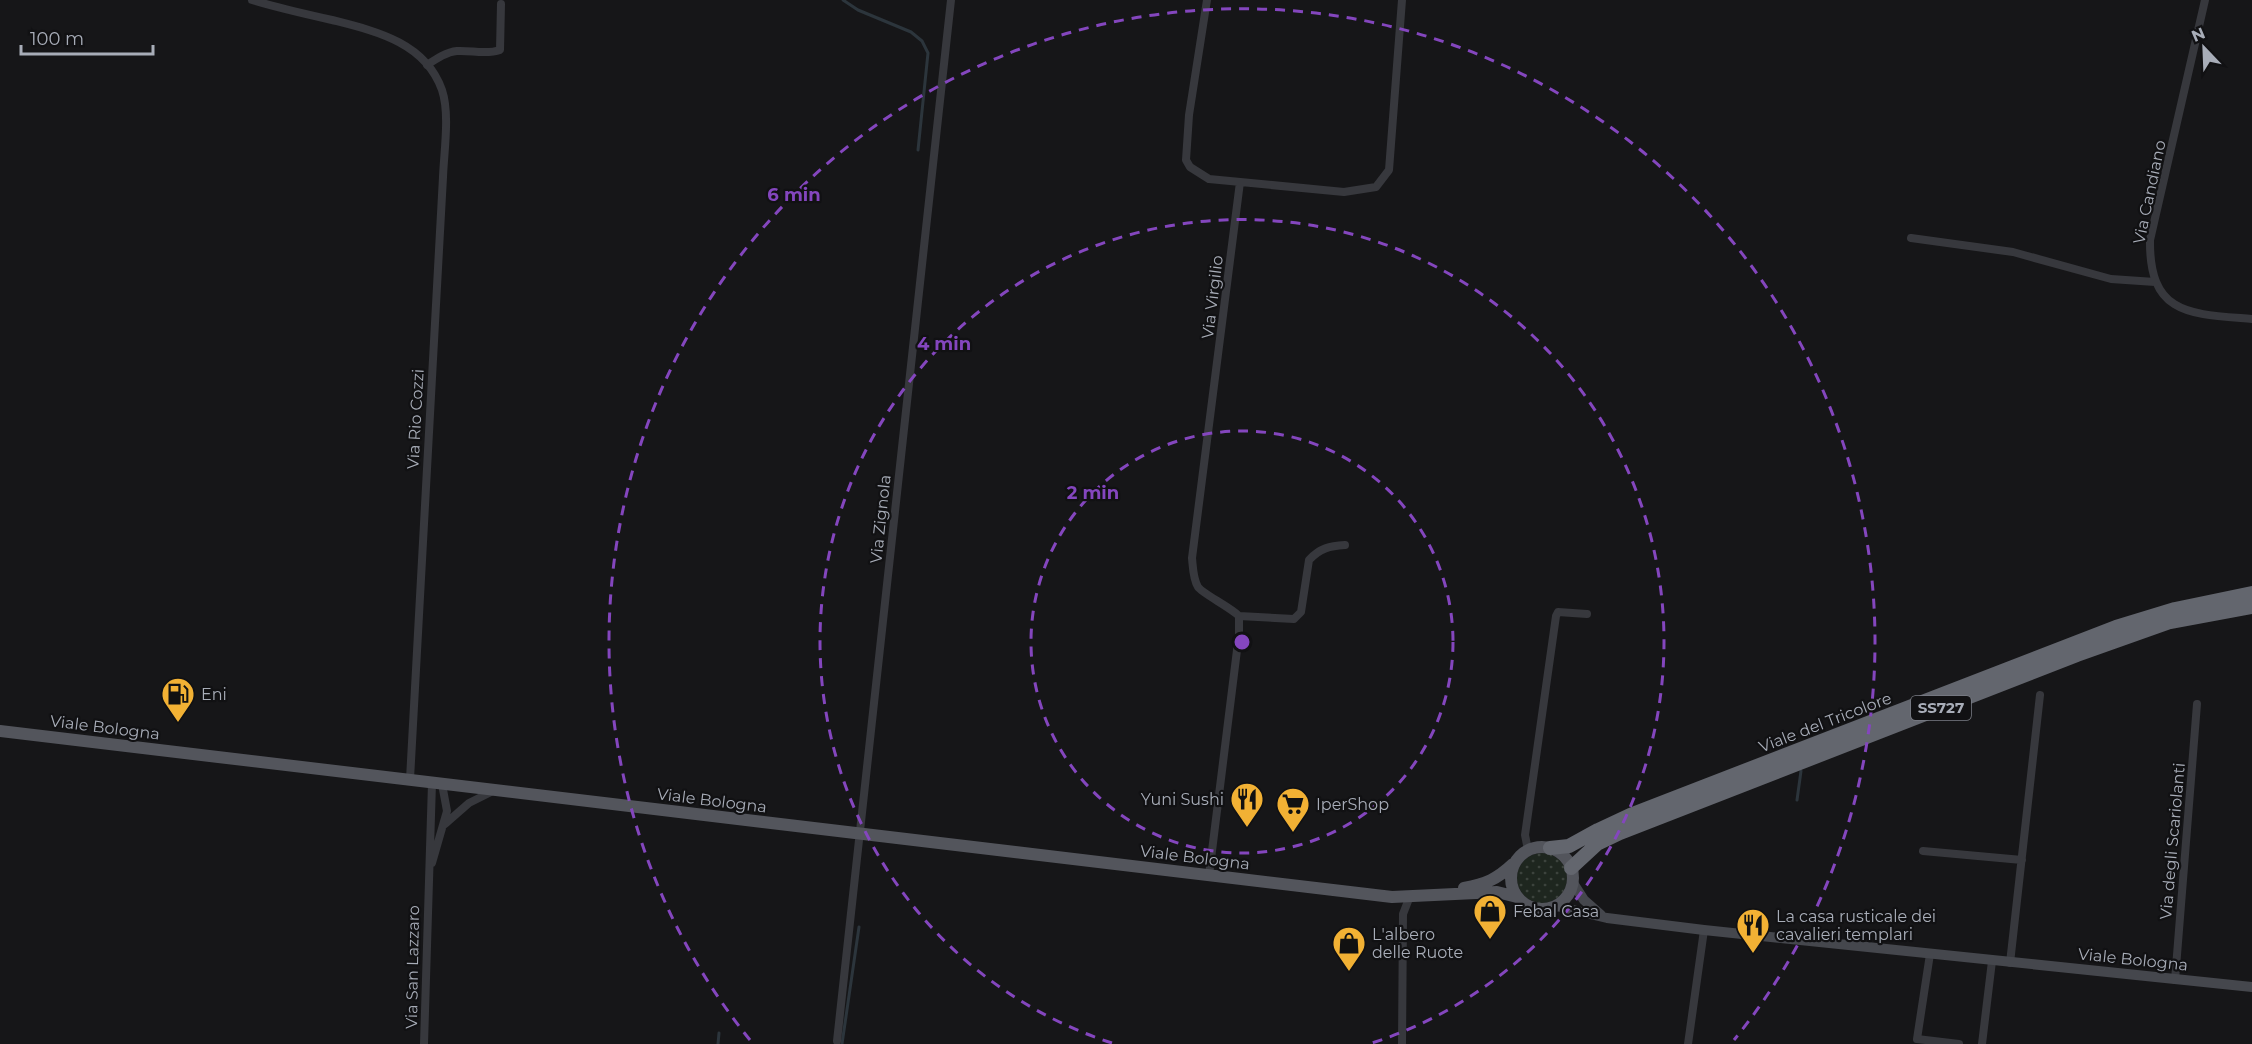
<svg xmlns="http://www.w3.org/2000/svg" width="2252" height="1044" viewBox="0 0 2252 1044" font-family="Montserrat,sans-serif">
	<defs>
		<pattern id="green-dots" width="8" height="8" patternUnits="userSpaceOnUse" patternTransform="scale(1.5)"><rect width="8" height="8" fill="#1e261f"/><path d="M2 2h.1M6 6h.1" fill="none" stroke="#3c433d" stroke-width="1.8" stroke-linecap="round"/></pattern>
	</defs>
	<rect width="100%" height="100%" fill="#161618"/>
	<path fill="url(#green-dots)" d="M1517 878a25 25 0 1 1 50 0a25 25 0 1 1-50 0Z"/>
	<g fill="none" stroke-linecap="round" stroke-linejoin="round">
		<path stroke="#2c353c" stroke-width="3" d="M843 0 858 10 911 32 922 41 928 53 918 150
			M1797 800 1801 771
			M718 1044 719 1033
			M842 1044 859 927"/>
		<path stroke="#37383d" stroke-width="8" d="M252 0C278 8 305 14 332 20 375 31 425 42 442 90 450 114 444 151 443 177L410 779
			M1207 0 1189 115 1186 160 1190 167 1209 179 1344 192 1376 187 1389 170 1402 0
			M2205 0 2150 240C2149 316 2191 314 2252 319
			M427 65C436 59 446 52 457 51 471 50 486 55 500 50L501 4
			M1911 238 2013 252 2111 279 2155 282
			M1239 616 1294 619 1301 612 1309 560C1320 548 1330 546 1345 545
			M445 824 469 803 493 791
			M1528 850 1525 835 1556 616 1558 612 1587 614
			M1923 851 2022 860
			M432 863 447 811 442 784
			M1209 875 1239 634V616C1230 607 1203 594 1198 587 1193 579 1193 568 1192 558L1240 182
			M1930 954 1917 1039 1959 1044
			M2010 963 2040 695
			M2175 980 2197 704
			M837 1041 951 0
			M424 1044 432 783
			M1402 1044 1403 914 1410 896
			M1688 1044 1704 930
			M1982 1044 1992 961"/>
		<path stroke="#45474d" stroke-width="10" d="M1573 883 1584 900 1601 915
			M1556 906 1607 918 1704 930 2252 987"/>
		<path stroke="#53555c" stroke-width="12" d="M0 731 1392 897 1497 892 1517 897
			M1511 878a31 31 0 1 1 62 0a31 31 0 1 1-62 0Z
			M1464 888C1486 884 1497 879 1513 864"/>
		<path stroke="#63666e" stroke-width="14" d="M1550 848 1569 846 1598 830 1630 815 2116 627 2175 609 2252 593
			M1571 868 1597 844 1620 833 2077 655 2170 622 2252 607"/>
	</g>
	<g fill="none" stroke="#8446be" stroke-width="3" stroke-dasharray="10 8">
		<circle cx="1242" cy="642" r="211"/>
		<path d="M1112 1043A422 422 0 1 1 1372 1043"/>
		<path d="M750 1040A633 633 0 1 1 1734 1040"/>
	</g>
	<defs>
		<symbol id="fuel-pin" viewBox="-11 -11 22 30"><path d="M0 17L-7.5 6A9.5 9.5 0 1 1 7.5 6Z" fill="#f2b134" stroke="#111113"/><path d="M-5.5-6h7V0h2V4h1.3V-2.5L3-4.5l.8-.8L6-3V5H2.5V1h-1V6h-7ZM-4.2-4.7v3.2H.2V-4.7Z" fill="#111"/></symbol>
		<symbol id="restaurant-pin" viewBox="-11 -11 22 30"><path d="M0 17L-7.5 6A9.5 9.5 0 1 1 7.5 6Z" fill="#f2b134" stroke="#111113"/><path d="M-5-6h1v4h1v-4h1v4h1v-4h1v5L-1.5 .5V6h-2V.5L-5-1ZM5-6V6H3V1.5H1.5Q1.5-4 5-6Z" fill="#111"/></symbol>
		<symbol id="supermarket-pin" viewBox="-11 -11 22 30"><path d="M0 17L-7.5 6A9.5 9.5 0 1 1 7.5 6Z" fill="#f2b134" stroke="#111113"/><path d="M-6-5.5h2.5l.6 2H6L4.5 2H-2.5L-4.4-4H-6ZM-1.5 3.2a1.3 1.3 0 1 0 .1 0ZM3 3.2a1.3 1.3 0 1 0 .1 0Z" fill="#111"/></symbol>
		<symbol id="shop-pin" viewBox="-11 -11 22 30"><path d="M0 17L-7.5 6A9.5 9.5 0 1 1 7.5 6Z" fill="#f2b134" stroke="#111113"/><path d="M-5-2.5h2.3a2.7 3.5 0 0 1 5.4 0H5L5.5 6h-11ZM-1.5-2.5h3a1.5 2.3 0 0 0-3 0Z" fill="#111"/></symbol>
	</defs>
	<g fill-rule="evenodd">
		<use href="#fuel-pin" x="159" y="675" width="38" height="52"/>
		<use href="#restaurant-pin" x="1228" y="780" width="38" height="52"/>
		<use href="#supermarket-pin" x="1274" y="785" width="38" height="52"/>
		<use href="#shop-pin" x="1471" y="892" width="38" height="52"/>
		<use href="#restaurant-pin" x="1734" y="906" width="38" height="52"/>
		<use href="#shop-pin" x="1330" y="924" width="38" height="52"/>
	</g>
	<g text-anchor="middle" stroke-width="4.5" stroke-linejoin="round" paint-order="stroke">
		<rect fill="#111113" stroke="#7b7e86" stroke-width="1.5" x="1911" y="696" width="60" height="24" rx="4.5"/>
		<g font-size="15" font-weight="bold" fill="#a8adb8">
			<text x="1941" y="713">SS727</text>
		</g>
		<g font-size="16" fill="#a8adb8" stroke="#111113">
			<text transform="translate(2149 192) rotate(-78)" y="6">Via Candiano</text>
			<text transform="translate(1212 297) rotate(-83)" y="6">Via Virgilio</text>
			<text transform="translate(415 419) rotate(-87)" y="6">Via Rio Cozzi</text>
			<text transform="translate(880 519) rotate(-84)" y="6">Via Zignola</text>
			<text transform="translate(1825 722) rotate(-21)" y="6">Viale del Tricolore</text>
			<text transform="translate(105 727) rotate(7)" y="6">Viale Bologna</text>
			<text transform="translate(712 800) rotate(7)" y="6">Viale Bologna</text>
			<text transform="translate(2172 841) rotate(-85)" y="6">Via degli Scariolanti</text>
			<text transform="translate(1195 857) rotate(7)" y="6">Viale Bologna</text>
			<text transform="translate(2133 959) rotate(6)" y="6">Viale Bologna</text>
			<text transform="translate(412 967) rotate(-89)" y="6">Via San Lazzaro</text>
		</g>
		<g font-size="16" fill="#a8adb8" stroke="#111113" text-anchor="start">
			<text x="201" y="700">Eni</text>
			<text x="1224" y="805" text-anchor="end">Yuni Sushi</text>
			<text x="1316" y="810">IperShop</text>
			<text x="1513" y="917">Febal Casa</text>
			<text x="1776" y="922">La casa rusticale dei<tspan x="1776" dy="18">cavalieri templari</tspan></text>
			<text x="1372" y="940">L'albero<tspan x="1372" dy="18">delle Ruote</tspan></text>
		</g>
	</g>
	<circle cx="1242" cy="642" r="9" fill="#8446be" stroke="#111113" stroke-width="3"/>
	<g font-size="18" text-anchor="middle" font-weight="bold" fill="#8446be" stroke="#111113" stroke-width="4.5" stroke-linejoin="round" paint-order="stroke">
		<text x="794" y="201">6 min</text>
		<text x="944" y="350">4 min</text>
		<text x="1093" y="499">2 min</text>
	</g>
	<g transform="translate(2204 48) rotate(337)" stroke="#111113" stroke-width="4.5" paint-order="stroke">
	<path d="M0-4.5L10 22L0 15L-10 22Z" fill="#a8adb8"/>
	<text y="-9" font-size="16" font-weight="bold" text-anchor="middle" fill="#a8adb8">N</text>
	</g>
	<path d="M21 45v9h132v-9" fill="none" stroke="#a8adb8" stroke-width="3"/>
	<text x="30" y="45" font-size="18" fill="#a8adb8" stroke="#111113" stroke-width="4.5" paint-order="stroke">100 m</text>
</svg>
